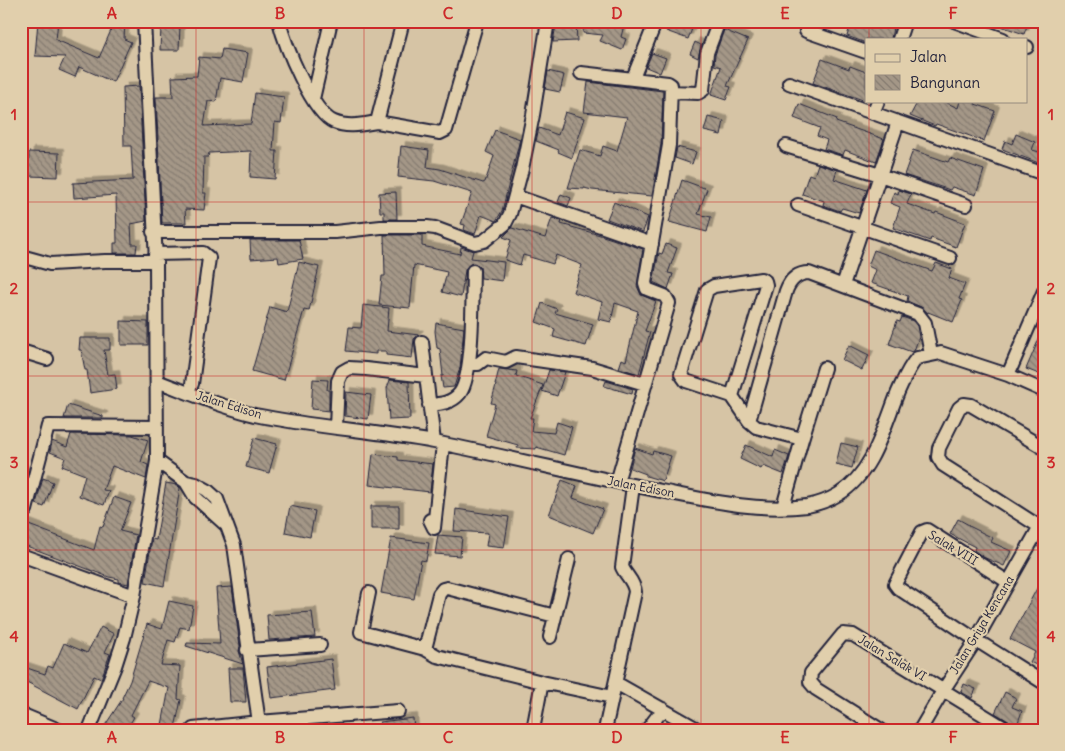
<svg xmlns="http://www.w3.org/2000/svg" width="1065" height="751" viewBox="0 0 1065 751" font-family="Delius,sans-serif">
	<defs>
		<pattern id="building-back-hatch" width="6" height="6" patternUnits="userSpaceOnUse" patternTransform="scale(1.25)"><rect width="6" height="6" fill="#a49787"/><path d="M-1 5l2 2M0 0l6 6M5-1l2 2" fill="none" stroke="#857b70"/></pattern>
		<filter id="shadow"><feDropShadow dx="4.5" dy="-4.5" stdDeviation="0" flood-color="#0004"/></filter>
	</defs>
	<rect width="100%" height="100%" fill="#d6c4a5"/>
	<filter id="ink" filterUnits="userSpaceOnUse"><feTurbulence type="fractalNoise" baseFrequency=".02" numOctaves="2"/><feDisplacementMap in="SourceGraphic" scale="10" xChannelSelector="R" yChannelSelector="G"/><feConvolveMatrix kernelMatrix="1 2 1 2 8 2 1 2 1" color-interpolation-filters="sRGB"/></filter>
	<g filter="url(#ink)">
		<path fill="url(#building-back-hatch)" stroke="#22223b" filter="url(#shadow)" d="M38 21H58L56 40 99 58 115 21H125L124 39 131 42 113 82 79 67 75 77 59 70 65 57 35 56Z
			M584 21H625L621 37 626 39 622 50 600 41 603 35 583 33Z
			M669 21 692 29 688 39 666 31Z
			M852 21H857L875 28 877 21H894L891 39H866V43L847 36Z
			M992 21H1029L1024 34 992 23Z
			M576 24 577 41 553 42 556 25Z
			M161 26H180L179 50H160Z
			M724 30 748 40 727 86 731 87 726 100 711 95 721 67 714 65 715 55Z
			M695 42 701 45 698 58 690 54Z
			M222 49 248 53 243 82 220 78 216 102 208 101 204 126 251 124 255 93 284 97 281 123 275 122 273 151H277L275 179 250 177 251 151 209 153 208 157H204L203 193H206L204 210 185 209 186 223H162L156 97H173L172 77 197 76 199 57 220 59Z
			M652 53 666 58 660 73 646 67Z
			M822 59 849 69 850 66 866 72V101L813 83Z
			M548 71 564 75 560 92 545 89Z
			M588 82 663 91 661 144 652 196 592 190 584 188V189L568 188 580 150 600 156 603 146 617 151 627 117 584 112Z
			M139 86 146 221 131 224 132 244H137L136 253H114V243H117L116 195 74 198 73 183 133 180 131 146H124L123 87Z
			M918 101H943L958 108 960 101H976L975 104 995 111 984 141 936 124 935 126 910 116Z
			M799 104 837 119 836 122 884 139 876 162 845 150 843 155 824 149 827 140 817 136 820 128 794 118Z
			M565 112 585 118 572 158 558 152 559 150 536 141 539 128 558 135Z
			M708 117 724 121 721 135 704 131Z
			M495 130 520 139 502 211 496 221 481 215 475 234 464 230 465 225 461 224 472 193 434 181 398 177 401 146 429 150 427 167 440 169 483 183 485 182 494 156 486 152Z
			M1016 134 1035 142 1032 150 1044 153V165L1002 149 1005 141 1012 144Z
			M677 147 696 152 692 164 675 158Z
			M913 150 948 162 950 158 984 170 976 195 952 187 950 190 904 175Z
			M29 152 59 153 58 177 28 176Z
			M818 164 837 170 834 179 867 190 859 213 842 208 840 211 823 205 824 201 802 194 809 174 814 176Z
			M682 180 707 189 698 214 711 217 707 232 669 222Z
			M899 190 911 194 907 204 935 214 936 212 965 223 956 247 931 238 930 241 893 228 900 207 890 203 894 192 898 194Z
			M396 192 397 219H384V212H380L379 193Z
			M561 194 571 198 568 206 558 202Z
			M614 202 648 217 643 232 607 219Z
			M552 218 562 221 561 224 600 235 643 249 637 286 641 295 656 301 645 331 650 332 639 374 619 368 622 359 626 361 638 311 615 303 611 322 598 319 602 302 573 292 582 265 556 255 553 264 523 255 520 265 505 260 511 240 503 237 512 228 545 238Z
			M384 235H422V246L460 254 461 247 473 251 471 258 504 262 502 281 481 278 480 267 474 263 470 264 465 270 461 297 442 292 447 272 414 265 410 308 379 305 382 276H385Z
			M250 240H299L303 259 279 263 278 257 251 259Z
			M666 244 677 248 668 273 673 274 668 289 653 282 659 253 662 254Z
			M874 250 932 271 936 263 952 269 949 278 965 284 959 299 962 300 953 322 928 312V313L921 307 907 301 908 296 871 283 876 270 868 266Z
			M299 262 319 267 309 311 304 310 284 380 252 371 270 307 287 312Z
			M542 303 557 309 555 313 593 324 586 346 553 337 555 329 536 322Z
			M363 305 389 308 387 331 419 335 414 339 412 358 386 355V351H376V354L346 351 349 327 361 328Z
			M902 317 913 321 917 326 919 337 914 351 912 352 889 344 897 321 900 322Z
			M121 321 148 322V345H121Z
			M436 323 464 328 460 368 454 387 443 388 441 376H443L440 349 437 348 435 331Z
			M1044 327V376L1026 369Z
			M80 338H110V350H104L108 375 115 374 117 389 90 393 87 370H85L81 350H79Z
			M849 345 869 355 862 370 842 360Z
			M499 369 517 371 516 376 543 385 530 418H533L531 431 554 433 557 422 572 427 564 455 536 447V449L517 448 518 445 486 436 495 404 491 403 496 385H495Z
			M549 370 565 372 557 396 542 391Z
			M313 379 328 380 327 390H329V411L311 409Z
			M390 380 409 382 410 419 389 420 387 388Z
			M606 381 633 389 632 394 604 386Z
			M346 392 371 395 368 419 345 416Z
			M68 405 103 416V418H64Z
			M71 434 132 435 148 440 141 462 148 465 146 479 112 466 103 490 109 491 104 505 79 496 85 475 62 466 65 458 50 452 52 441 67 447Z
			M254 438 277 444 269 473 246 467Z
			M841 443 858 447 852 468 836 464Z
			M746 445 773 457 775 450 789 456 783 474 763 466 761 469 740 459Z
			M635 448 652 454 653 451 671 456 663 481 646 476V474L630 468Z
			M373 454 398 457V460L433 464 430 492 369 485Z
			M21 470 27 473 21 496Z
			M43 478 53 482 44 507 36 504Z
			M562 480 577 486 573 498 603 509 593 533 549 515Z
			M166 483 177 485 180 488 164 586 145 582 152 539 156 540Z
			M114 497 131 503 120 531 136 535 128 584 119 582V579L109 577 21 544V522L94 550 100 526 103 527Z
			M290 506 315 511 310 537 285 532Z
			M371 506H399V529H371Z
			M456 509 509 517 504 548 486 546 488 533 454 531Z
			M958 519 969 525V526L993 538 991 542 1011 551 1004 566 983 557 974 550 975 547 950 534Z
			M438 535 462 537 460 556 435 554Z
			M391 538 429 543 426 561 421 560 414 599 381 593Z
			M1044 575V669L1030 662 1035 652 1010 639Z
			M232 587 240 646 239 651 243 664 186 646 187 643 220 644 216 588Z
			M169 601 193 606 189 629 180 627 175 642 168 640 161 665 180 666 178 699 181 700 175 728 162 725 169 688 148 681 131 715 134 717 126 730H102L123 698H122L130 681 147 624 162 629Z
			M312 612 315 637 269 640 267 615Z
			M101 627 114 634 105 652 110 654 101 679 94 676 78 709 21 679V666L45 674 48 666 53 668 64 643 87 653Z
			M331 659 335 690 271 698 267 667Z
			M228 668H243L246 702H230Z
			M964 684 976 689 972 698 961 692Z
			M1005 692 1016 698 1012 707 1022 711 1016 728 1012 723 995 713Z
			M413 718 414 730H381L380 722Z"/>
		<g fill="none" stroke-linecap="round" stroke-linejoin="round">
			<defs>
				<path id="street" d="M279 21C285 45 312 113 334 122 348 128 364 124 377 122L403 21
					M954 21 1003 39
					M806 31 866 52
					M899 39 905 21
					M1026 47H1027
					M581 73 668 83 671 85 669 145 645 283 647 289 665 296 669 303 617 482
					M633 78 656 21
					M789 83 898 122 843 285
					M671 92 698 93 703 90 707 53 719 21
					M313 99 331 21
					M873 113 878 101
					M377 122 440 133 446 130 477 21
					M898 122 1044 174
					M786 146 880 175 966 205
					M515 196 652 244
					M798 205 950 258
					M153 232H335L381 227H427L435 228 475 243 484 241 505 224 510 214 522 169 533 115 548 21
					M155 254 203 253 209 258 192 384
					M21 256 50 264 105 261H156
					M422 342 434 442
					M21 351 47 359
					M469 364H478L486 358 506 362 516 357 592 368 645 384
					M1008 375 1044 291
					M157 381C189 393 221 407 255 415 314 427 375 431 434 442 511 457 588 477 666 492 711 501 760 512 807 506 818 504 829 500 839 494 873 473 884 427 898 392 904 379 908 368 917 358L941 353 1008 375 1044 391
					M732 396 766 285 765 281 761 279 714 286 707 290 681 374 686 381 732 396 749 421 756 427 802 439 783 507
					M429 405C441 404 452 403 460 393 474 373 472 298 473 271
					M749 421 786 291C790 280 797 273 809 273L918 314 925 323 931 354
					M336 427 338 381 342 372 349 368 366 369 426 376
					M802 439 824 368
					M157 461 186 482 196 484 207 490 217 499 234 545 260 730
					M186 482 195 497 225 524
					M26 510 48 426 157 427
					M430 520 434 528 443 444
					M1040 527 943 465 938 457 939 448 959 408 964 404 971 405 1044 448
					M21 555 134 596
					M1008 582 927 530 922 532 895 584 898 588 976 640 1044 683
					M369 593 361 632 425 649 437 656 542 682 612 697
					M550 637 569 559
					M425 649 439 594 443 589 447 588 555 616
					M247 650 320 645
					M616 683 699 730
					M21 714 59 730
					M193 729 259 722 398 711
					M22 730 27 717
					M89 730 115 666 124 638 134 596 157 461 156 261 144 21
					M533 730 542 682
					M605 730 635 592C634 581 626 576 622 567L633 486
					M647 730 663 709
					M881 730 816 689 810 682 811 673 843 634 853 635 1008 730
					M920 730 944 689 976 640 1043 521"/>
			</defs>
			<use href="#street" stroke="#22223b" stroke-width="16"/>
			<use href="#street" stroke="#e1cfac" stroke-width="12"/>
		</g>
	</g>
	<path fill="none" stroke="#cd2829" stroke-width="1" stroke-opacity="0.55" d="M196 21V730M364 21V730M532 21V730M701 21V730M869 21V39M869 101V730M21 202H1044M21 376H1044M21 550H1044"/>
	<g text-anchor="middle" stroke-width="4.5" stroke-linejoin="round" paint-order="stroke">
		<g font-size="12" fill="#22223b" stroke="#e1cfac">
			<text transform="translate(229 405) rotate(17)" y="4">Jalan Edison</text>
			<text transform="translate(641 487) rotate(11)" y="4">Jalan Edison</text>
			<text transform="translate(953 548) rotate(31)" y="4">Salak VIII</text>
			<text transform="translate(982 625) rotate(-59)" y="4">Jalan Griya Kencana</text>
			<text transform="translate(892 658) rotate(31)" y="4">Jalan Salak VI</text>
		</g>
	</g>
	<rect width="1065" height="751" fill="none" stroke="#e1cfac" stroke-width="55"/>
	<rect x="865" y="38" width="162" height="65" fill="#e1cfac" stroke="#958a7f"/>
	<rect x="875" y="54" width="25" height="8" fill="#e1cfac" stroke="#958a7f"/>
	<text x="910" y="62" font-size="15" fill="#22223b">Jalan</text>
	<rect x="875" y="75" width="25" height="15" fill="url(#building-back-hatch)" stroke="#958a7f"/>
	<text x="910" y="88" font-size="15" fill="#22223b">Bangunan</text>
	<rect x="28" y="28" width="1010" height="696" fill="none" stroke="#cd2829" stroke-width="2"/>
	<g font-size="16" text-anchor="middle" font-weight="bold" fill="#cd2829">
		<text x="112" y="19">A</text>
		<text x="280" y="19">B</text>
		<text x="448" y="19">C</text>
		<text x="617" y="19">D</text>
		<text x="785" y="19">E</text>
		<text x="953" y="19">F</text>
		<text x="14" y="120">1</text>
		<text x="1051" y="120">1</text>
		<text x="14" y="294">2</text>
		<text x="1051" y="294">2</text>
		<text x="14" y="468">3</text>
		<text x="1051" y="468">3</text>
		<text x="14" y="642">4</text>
		<text x="1051" y="642">4</text>
		<text x="112" y="743">A</text>
		<text x="280" y="743">B</text>
		<text x="448" y="743">C</text>
		<text x="617" y="743">D</text>
		<text x="785" y="743">E</text>
		<text x="953" y="743">F</text>
	</g>
</svg>
